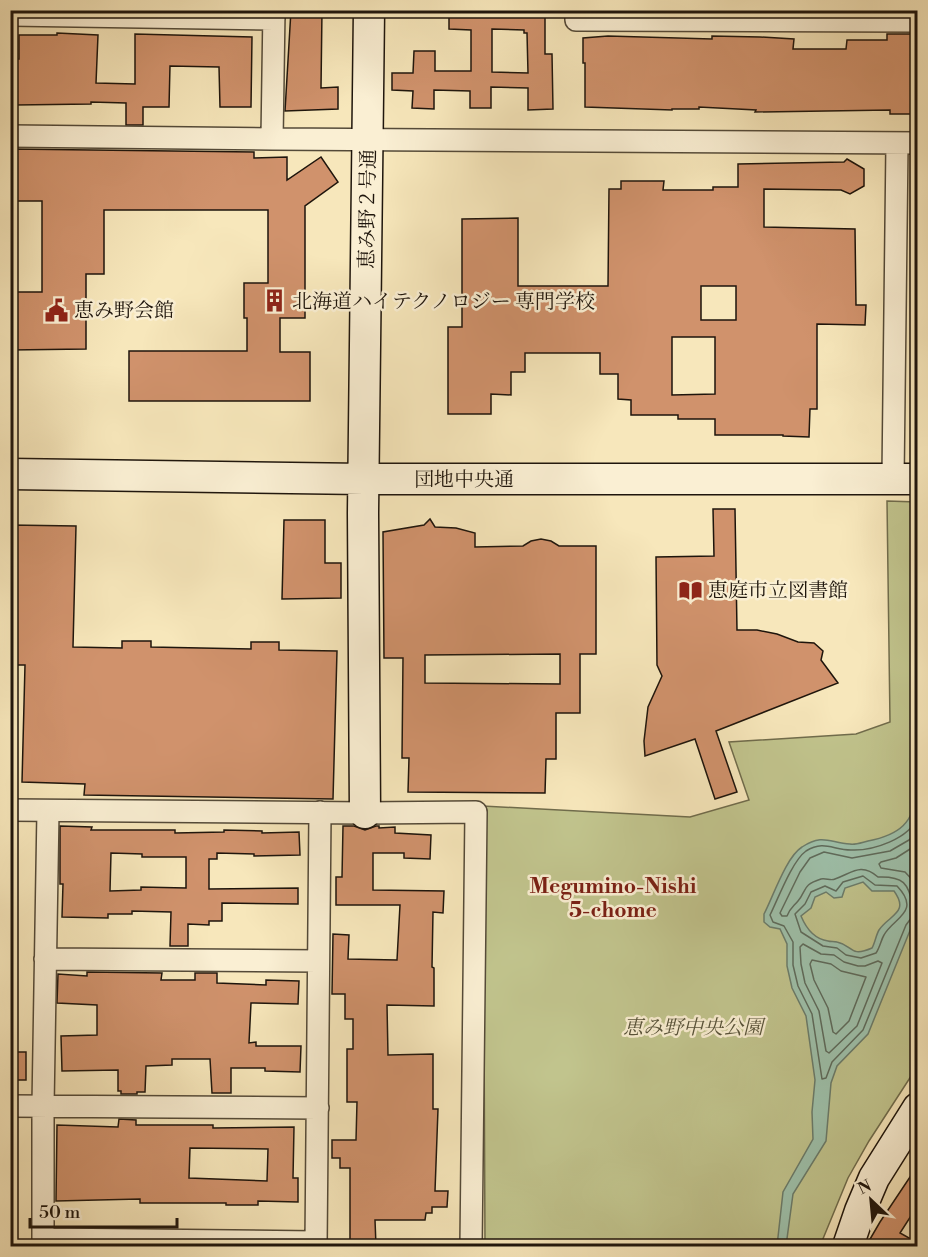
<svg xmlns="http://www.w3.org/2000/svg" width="928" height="1257" viewBox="0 0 928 1257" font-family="'Libre Bodoni','Noto Serif JP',serif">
	<rect width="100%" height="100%" fill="#f7e7bb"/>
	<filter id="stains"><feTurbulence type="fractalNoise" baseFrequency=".00333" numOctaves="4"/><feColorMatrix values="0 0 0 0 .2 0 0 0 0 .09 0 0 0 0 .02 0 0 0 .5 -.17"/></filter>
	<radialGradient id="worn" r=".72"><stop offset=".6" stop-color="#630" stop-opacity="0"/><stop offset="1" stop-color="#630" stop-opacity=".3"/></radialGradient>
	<path fill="#c1c48d" stroke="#706c4c" stroke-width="1.5" d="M887 501 917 502V1067L869 1141 848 1178 820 1246H485L483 806 690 817 749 800 729 742 856 734 890 722Z"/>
	<path fill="#9ec1ab" stroke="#6b7c6b" stroke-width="1.5" fill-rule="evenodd" d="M917 791V919L911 928 868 1034 837 1066 831 1083 826 1141 793 1194 786 1246H777L783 1192 813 1139 812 1112 815 1080 806 1016 792 988 787 966V944L780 929 770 927 764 922V914C773 897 786 857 802 847 823 833 830 843 850 844 856 845 863 842 868 841 899 835 914 823 917 791ZM863 882 872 891H894C910 913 889 915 879 930 876 935 875 943 872 948 849 958 853 945 837 942 834 941 831 942 828 941 814 939 806 928 801 916L811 908 815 897 826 892 834 898 842 897 845 888Z"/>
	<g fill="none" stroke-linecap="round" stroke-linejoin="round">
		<path stroke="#5e6b5c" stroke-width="1.5" d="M918 817C909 839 873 851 851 850 833 850 824 840 806 851 792 861 778 899 770 915L773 922 784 926 793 942V965L798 986 812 1014 822 1079 826 1078 832 1062 863 1030 906 925 912 917 918 916
			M918 831 909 840 890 851 852 858 824 852 810 858 800 872 780 913 782 916H787C790 908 793 907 798 901 807 890 802 885 821 879 826 878 831 881 835 879 852 873 861 862 878 877 903 876 909 883 913 907L918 908
			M918 844 896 858 881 862 879 864 881 868 905 872 918 886
			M863 876 875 885 897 886C922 912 893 918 884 935 881 940 880 947 876 953L861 958 846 955 837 948 823 946 801 932 795 914 805 904 811 892 825 886 836 891 843 882Z
			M803 944 821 954 834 955 844 962 858 966H865L878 961 882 963 857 1026 829 1053 826 1051 819 1011 805 983 801 964 800 947Z
			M812 960 831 964 841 971 866 977 849 1021 836 1034 833 1032 828 1008 814 980 810 964Z"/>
	</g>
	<path fill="#d0926c" stroke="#1e150c" stroke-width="1.5" fill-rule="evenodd" d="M291 10H322L321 88 338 87V109L285 111Z
		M449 10H545V54H552L553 109 528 110V88L491 87V108H470V91L434 90V109L412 108 413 91 392 90V73H413L414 51H435V71H471V30L449 29ZM492 29 524 30V33H527L528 73 492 72Z
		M57 33 98 35 96 83 135 84V34L252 37 251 107H220L219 67 170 66 169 107H143V125H126V103L91 102V104L15 105V74H11L12 59H19V35H57Z
		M887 34H918V114H890V110L755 112 756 110 699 107V109H672V110L585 107V63H583V38L608 36 712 39V36L760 37 794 39 793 49H846L847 40H887Z
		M10 149 254 152V158L287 157V180L321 157 338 182 305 206V318H280V352H310V401H129V351H247V318H244V283H268V210H104V274H86V349L10 350V292H42V201H10Z
		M847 159 864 169V186L850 194 841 190 764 189V227L855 229 856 305H866L865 325 817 324V409H810L809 437 783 436V435H715V419H678V415H631V400L618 399V374H600V353H525V372H511V395L491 394V414H448V327H462V219L518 218V286H608L609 189H621V181H664L663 190H713V187H738V164L844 162ZM701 286H736V320H701ZM672 337H715V394L672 395Z
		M713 509H735L737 630H757L777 634 798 642 814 643 823 651 821 660 838 683 716 731 737 792 715 799 695 739 645 756 644 741 648 707 662 676 657 665 656 557 714 556Z
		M430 519 435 527 456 528 475 533V547L523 546 531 541 541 539 551 541 559 546H596V654H580V713H556V759H546L545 793 408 792 409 758H402L403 658H384L383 532 424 525ZM560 654V684L425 683V655Z
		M284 520H325V563H341V598L282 599Z
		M10 525 76 526 73 647 122 648V641H151V647L251 649V642H279V650L337 651 333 799 84 795 85 784 22 782 25 665H10Z
		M60 826 92 827 91 830H175V833L224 832V830L262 831V833L299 832 300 855 254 856V854L217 853V859H209V889L298 888V904L222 903V921H209V925L188 924V946H170L171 912 132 911V914H108V918L62 917 63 884H60ZM111 853 142 854V857H186V888L141 887V890L110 891Z
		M343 826H354L365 830 376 826H379V828L395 827V833L431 835 430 859 404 858V853H373V890L444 891 443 913 433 912 432 967 434 968V1006L387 1005 388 1055 433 1054V1109H438L435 1191H448L447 1207H432V1213H426L425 1220H375L376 1246H350V1168H340V1158H332V1140H356L357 1102H347V1049H353V1019H345V994H332L333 934 349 935 348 959 397 960 400 905H336V877H342Z
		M87 972 162 973 161 980H195V973H217V983L266 985V980L299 981 298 1004 251 1003 249 1043 256 1042V1046H301L300 1072 265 1071V1068H231V1093H212L210 1059H172V1065L146 1066 145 1092H137V1094H121V1091H118V1070L62 1071 61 1036 97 1035V1005L57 1003 58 974 87 976Z
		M10 1052H26V1080H10Z
		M119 1119 136 1120V1125H213V1128L294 1127 293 1178H298V1202L258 1201V1205H226V1203H140V1199L56 1201 57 1125 118 1127ZM190 1148 268 1149 267 1181 189 1178Z
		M918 1165V1205L900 1233 918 1243V1246H866L880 1222Z"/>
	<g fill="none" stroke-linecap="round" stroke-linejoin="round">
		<defs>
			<path id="street" d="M576 10V20L918 21
				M10 15 274 19
				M10 136 272 139 918 143
				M272 139 274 10
				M893 478 897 144
				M10 810 365 813 476 812 471 1246
				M45 959 318 961
				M10 1106 318 1108
				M43 1239 316 1242
				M43 1246V1106L48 811
				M316 1246 320 812"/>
			<path id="secondary" d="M10 474 364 479H918
				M365 813 363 513 369 10
				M848 1246 860 1211 874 1178 918 1108"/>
		</defs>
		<use href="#street" stroke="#544a38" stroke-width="24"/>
		<use href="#secondary" stroke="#1e150c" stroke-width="33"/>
		<use href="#street" stroke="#faefd3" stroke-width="21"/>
		<use href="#secondary" stroke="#faefd3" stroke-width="30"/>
	</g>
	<defs>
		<symbol id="building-bare" viewBox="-9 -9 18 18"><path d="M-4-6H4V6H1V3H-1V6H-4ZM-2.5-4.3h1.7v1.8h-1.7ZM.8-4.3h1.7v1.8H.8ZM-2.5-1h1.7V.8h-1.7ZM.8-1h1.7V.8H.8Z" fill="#8f2418" stroke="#faefd3" stroke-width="2.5" paint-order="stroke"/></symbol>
		<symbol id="civic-bare" viewBox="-9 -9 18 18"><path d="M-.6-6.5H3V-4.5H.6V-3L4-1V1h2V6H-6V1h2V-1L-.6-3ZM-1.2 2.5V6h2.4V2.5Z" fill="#8f2418" stroke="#faefd3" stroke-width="2.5" paint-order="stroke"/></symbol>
		<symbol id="library-bare" viewBox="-9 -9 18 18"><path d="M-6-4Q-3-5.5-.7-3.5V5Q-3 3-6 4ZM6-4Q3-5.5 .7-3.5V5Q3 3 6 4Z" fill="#8f2418" stroke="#faefd3" stroke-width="2.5" paint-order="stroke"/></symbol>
	</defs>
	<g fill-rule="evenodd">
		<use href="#building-bare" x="258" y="284" width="33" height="33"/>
		<use href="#civic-bare" x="40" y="294" width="33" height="33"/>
		<use href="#library-bare" x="674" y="574" width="33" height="33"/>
	</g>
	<g text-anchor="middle" stroke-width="5" stroke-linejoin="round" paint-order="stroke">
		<g font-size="20" fill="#1e150c" stroke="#faefd3">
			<text transform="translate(367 209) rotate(-89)" y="7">恵み野２号通</text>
			<text x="464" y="486">団地中央通</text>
		</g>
		<g font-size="20" fill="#1e150c" stroke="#faefd3" text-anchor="start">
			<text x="292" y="308">北海道ハイテクノロジー 専門学校</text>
			<text x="74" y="317">恵み野会館</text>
			<text x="708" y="597">恵庭市立図書館</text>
		</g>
		<g font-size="20" font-style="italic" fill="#575239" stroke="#faefd3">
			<text x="693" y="1034">恵み野中央公園</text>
		</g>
		<g font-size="21" font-weight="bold" fill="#7a1f14" stroke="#faefd3">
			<text x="613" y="893">Megumino-Nishi<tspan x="613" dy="24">5-chome</tspan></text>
		</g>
	</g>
	<rect width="928" height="1257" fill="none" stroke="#f7e7bb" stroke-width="36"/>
	<rect x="12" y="12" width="904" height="1233" fill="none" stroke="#1e150c" stroke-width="3"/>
	<rect x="18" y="18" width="892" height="1221" fill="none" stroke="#1e150c" stroke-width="1.5"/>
	<g transform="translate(871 1200) rotate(334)" stroke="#faefd3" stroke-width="4.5" paint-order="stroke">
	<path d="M0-4.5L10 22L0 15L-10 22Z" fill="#1e150c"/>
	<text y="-9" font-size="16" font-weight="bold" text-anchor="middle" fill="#1e150c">N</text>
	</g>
	<path d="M30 1218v9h147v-9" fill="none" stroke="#1e150c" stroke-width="3"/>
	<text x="39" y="1218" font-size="18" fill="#1e150c" stroke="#faefd3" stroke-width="4.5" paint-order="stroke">50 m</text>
	<rect width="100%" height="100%" filter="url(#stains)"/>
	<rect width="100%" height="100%" fill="url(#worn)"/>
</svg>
